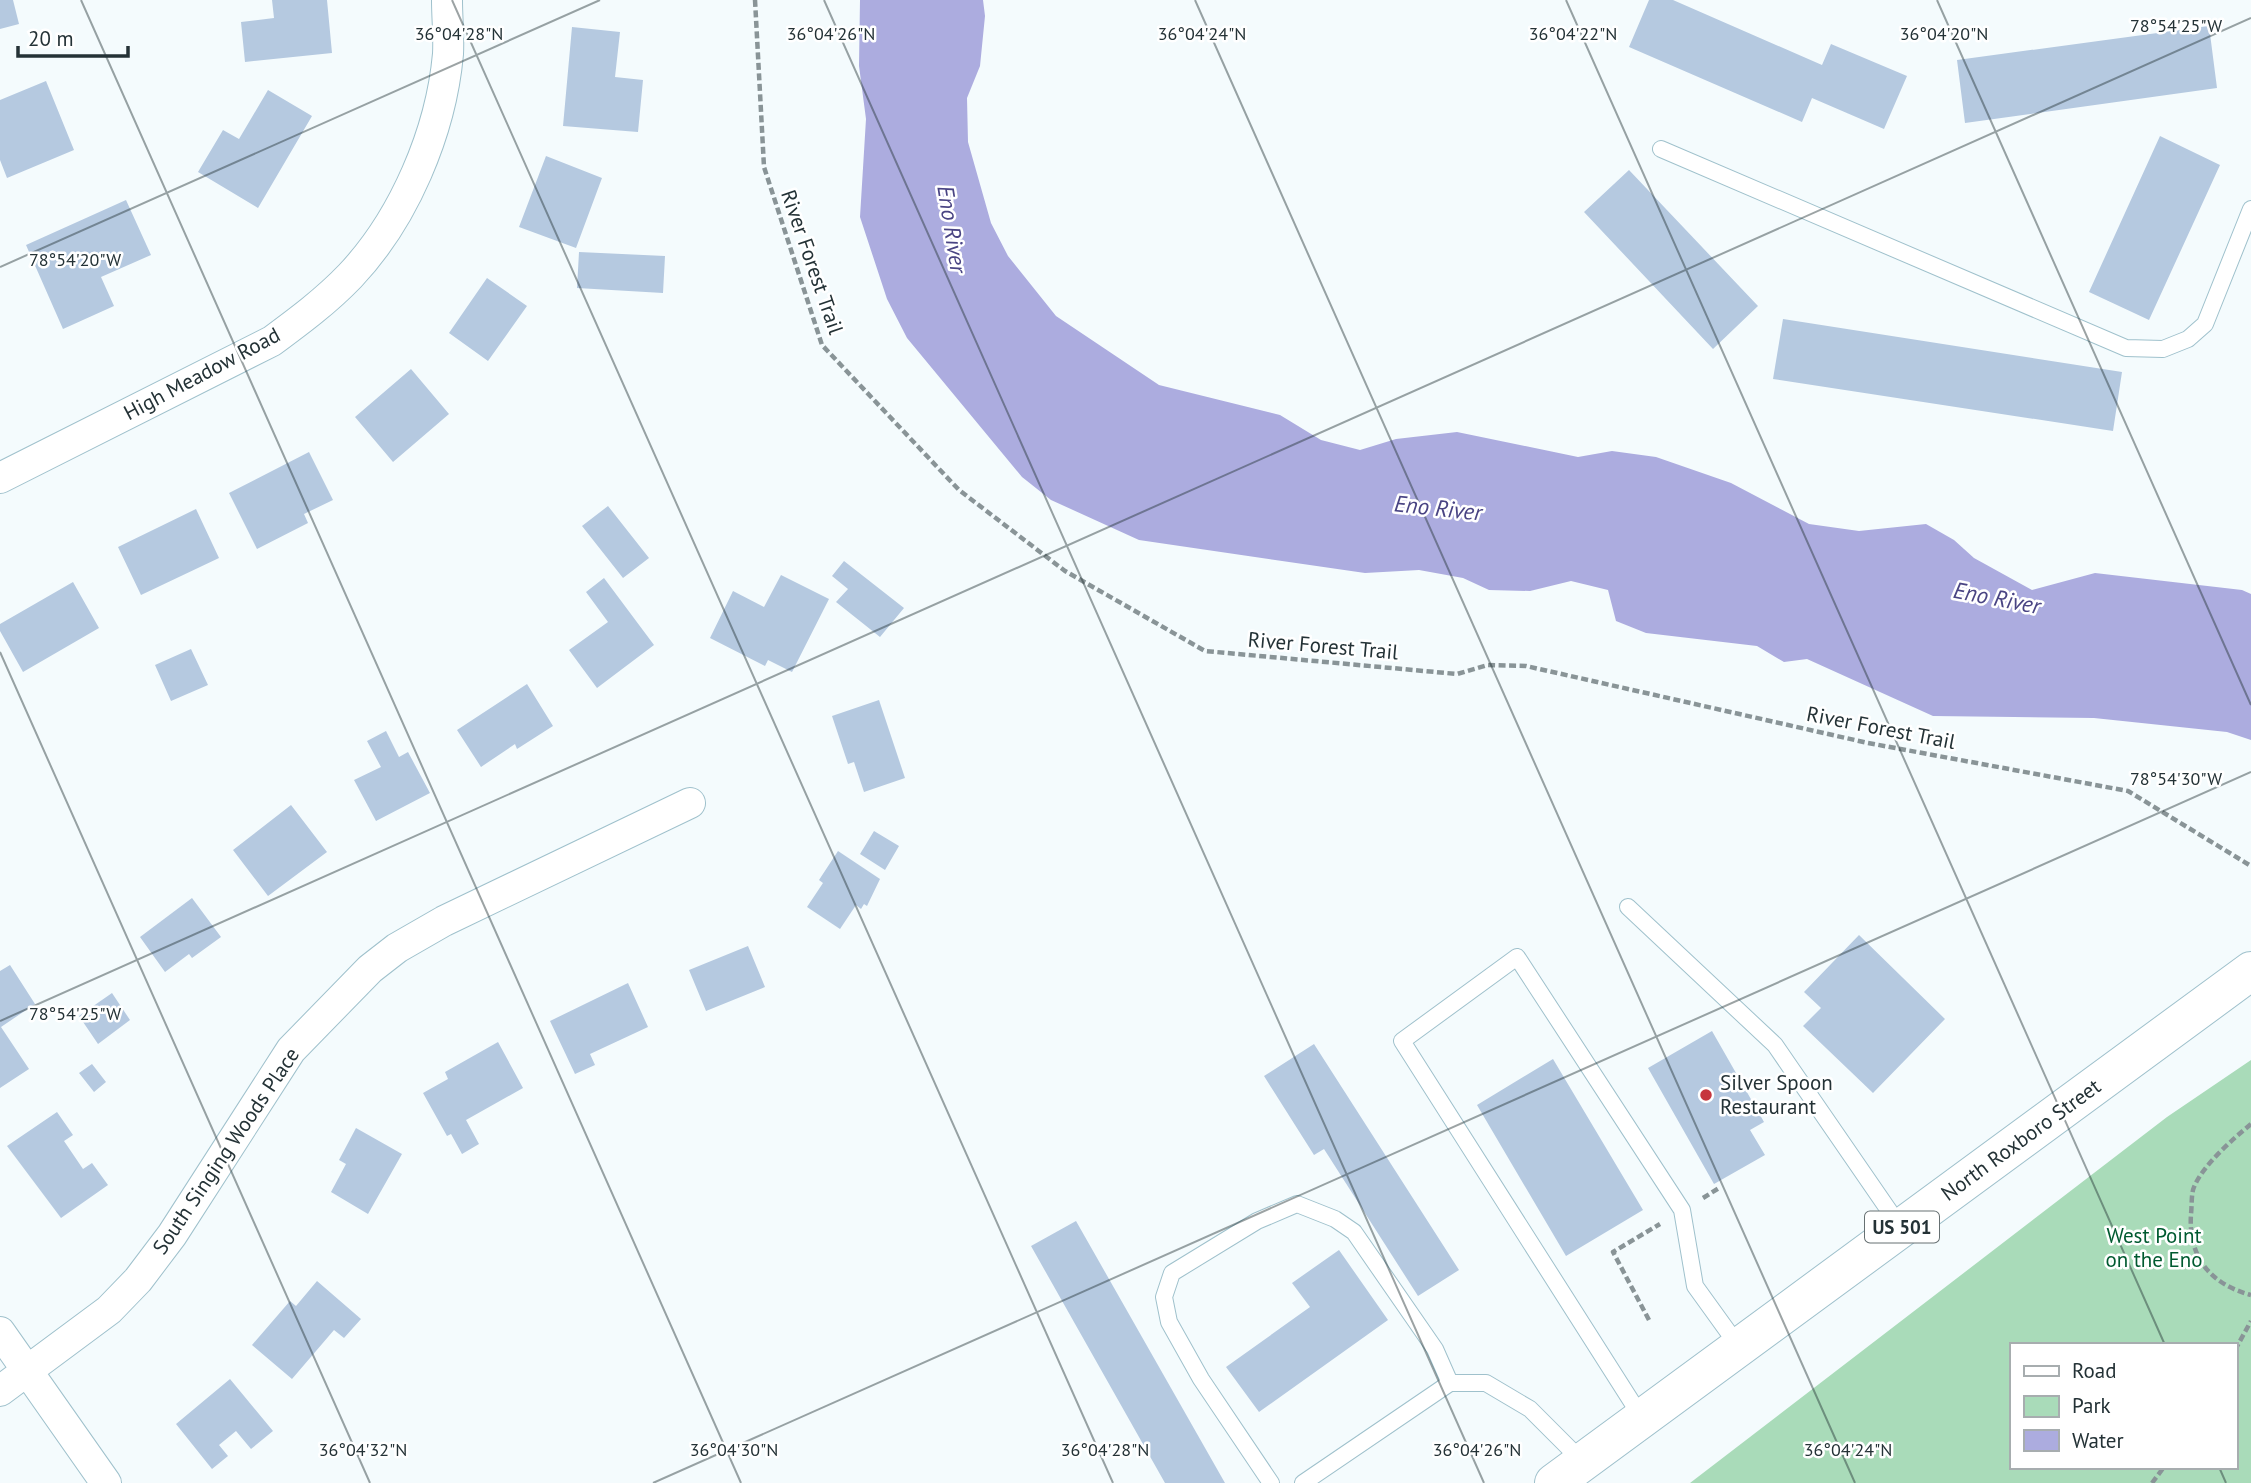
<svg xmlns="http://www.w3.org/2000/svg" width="2251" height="1483" viewBox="0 0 2251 1483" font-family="'PT Sans',sans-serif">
	<rect width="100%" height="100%" fill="#f4fbfd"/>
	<path fill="#a9dbb9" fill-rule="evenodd" d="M2251 1060V1483H1690L2167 1117ZM2011 1345H2235V1467H2011Z"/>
	<path fill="#acacdf" d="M860 0H983L985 16 980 66 967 98 968 142 991 223 1008 256 1056 316 1159 385 1280 415 1321 440 1360 450 1396 439 1457 432 1578 457 1612 451 1656 457 1731 483 1809 524 1859 531 1926 524 1954 540 1974 558 2032 590 2095 573 2242 590 2251 594V740L2227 732 2094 718 1933 716 1807 659 1784 662 1757 646 1646 633 1616 621 1608 590 1571 581 1530 591 1489 590 1463 578 1419 570 1365 573 1139 540 1051 500 1022 477 907 338 887 299 860 217 866 119 859 66Z"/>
	<path fill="#b5c9e0" d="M0 0H13L19 24 0 29Z
		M272 0H327L332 53 245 62 241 22 274 18Z
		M1649 0H1673L1822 65 1831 44 1907 76 1884 129 1812 98 1802 122 1629 47Z
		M2209 26 2217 88 1965 123 1957 60Z
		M572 27 620 32 615 77 643 80 638 132 563 126Z
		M46 81 74 150 7 178 0 160V100Z
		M268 90 312 116 258 208 198 172 223 130 239 139Z
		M2160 136 2220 165 2149 320 2089 292Z
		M546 156 602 178 576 248 519 227Z
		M1629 170 1758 306 1713 349 1584 212Z
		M126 200 151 255 101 277 114 306 63 329 26 245Z
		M579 252 665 256 663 293 577 288Z
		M487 278 527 306 488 361 449 333Z
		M1783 319 2122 372 2113 431 1773 379Z
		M411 369 449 414 393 462 355 417Z
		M309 452 333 500 304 514 308 523 257 549 229 493Z
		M608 506 649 558 623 578 582 526Z
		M196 509 219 558 141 595 118 547Z
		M844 561 904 608 880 637 836 602 848 589 832 576Z
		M781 575 829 599 792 672 768 660 765 666 710 638 733 591 764 607Z
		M604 578 654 645 597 688 569 650 608 622 586 592Z
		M73 582 99 628 23 672 0 631V624Z
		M191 649 208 685 171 701 155 665Z
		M527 684 553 726 517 749 515 744 481 767 457 730Z
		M879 700 905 778 864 792 854 762 848 764 832 716Z
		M386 731 399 757 408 752 430 793 376 821 354 780 381 767 367 741Z
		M291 805 327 852 268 896 233 850Z
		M874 831 899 846 885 870 860 854Z
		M838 851 880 879 867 906 864 904 861 909 856 905 840 929 807 907 823 883 819 880Z
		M192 898 221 937 192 958 189 954 165 972 140 937Z
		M1859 935 1945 1019 1873 1093 1803 1026 1821 1008 1804 992Z
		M748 946 765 987 706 1011 689 970Z
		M10 965 35 1004 1 1027 29 1069 0 1088V971Z
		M628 983 648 1027 590 1054 595 1065 575 1074 550 1021Z
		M112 993 130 1020 98 1044 79 1016Z
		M1712 1031 1764 1122 1750 1130 1765 1155 1714 1184 1648 1068Z
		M498 1042 523 1088 466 1120 479 1144 462 1154 451 1134 447 1136 423 1093 448 1079 445 1072Z
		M1314 1044 1459 1270 1418 1296 1324 1149 1314 1155 1264 1076Z
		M1553 1059 1643 1210 1566 1256 1477 1105Z
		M92 1064 106 1082 94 1092 79 1073Z
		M57 1112 73 1135 64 1141 83 1169 92 1163 108 1185 61 1218 7 1146Z
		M356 1128 402 1154 368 1214 331 1192 346 1164 339 1160Z
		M1076 1221 1225 1483H1165L1031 1246Z
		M1339 1250 1388 1320 1259 1412 1226 1367 1310 1307 1292 1283Z
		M317 1281 361 1319 344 1338 334 1330 292 1379 252 1345 290 1301 296 1306Z
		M230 1379 273 1431 251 1449 236 1431 219 1445 228 1456 212 1469 176 1424Z"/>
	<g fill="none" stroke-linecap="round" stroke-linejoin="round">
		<defs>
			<path id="lane" d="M1661 149 2126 348 2163 349 2188 339 2205 324 2251 209
				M1628 907 1775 1045 1901 1228
				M1642 1418 1402 1041 1517 957 1682 1210 1695 1286 1739 1347
				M1271 1483 1201 1379 1169 1322 1164 1297 1172 1273 1257 1221 1297 1204 1335 1219 1354 1232 1435 1349 1450 1383
				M1303 1483 1450 1383H1486L1530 1409 1583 1462"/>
			<path id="street" d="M0 478 272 341C299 321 326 301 350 276 404 219 441 132 448 54 449 36 447 18 447 0
				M0 1332 106 1483
				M0 1391 109 1310 138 1280 172 1235 291 1050 370 969 397 948 444 921 690 803"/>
			<path id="highway" d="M1554 1483 2251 971"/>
		</defs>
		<use href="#lane" stroke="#9fc1cc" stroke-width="18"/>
		<use href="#street" stroke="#9fc1cc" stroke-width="32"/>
		<use href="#highway" stroke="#9fc1cc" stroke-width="40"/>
		<path stroke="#899497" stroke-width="4.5" stroke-dasharray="7 3.5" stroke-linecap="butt" d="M755 0 764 167 822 345 959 490 1065 571 1205 651 1457 674 1488 665 1526 666 1868 743 2128 791 2251 866
			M2251 1124C2233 1139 2203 1165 2194 1187 2191 1194 2192 1206 2191 1214 2188 1257 2210 1284 2251 1295
			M1703 1198 1719 1188
			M1649 1320 1613 1252 1660 1224
			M2235 1350 2251 1321
			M2152 1483 2164 1467"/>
		<use href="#lane" stroke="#fff" stroke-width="16"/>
		<use href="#street" stroke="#fff" stroke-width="30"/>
		<use href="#highway" stroke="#fff" stroke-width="38"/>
	</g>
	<path fill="none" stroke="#243236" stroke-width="2" stroke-opacity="0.45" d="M81 0 741 1483M452 0 1113 1483M824 0 1484 1483M1195 0 1855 1483M1566 0 2165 1345M1937 0 2251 705M0 267 600 0M0 652 370 1483M0 1021 2251 18M2219 1467 2226 1483M653 1483 2251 772"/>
	<circle fill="#c6363e" stroke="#fff" stroke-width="2.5" cx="1706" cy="1095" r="7"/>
	<g text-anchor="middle" stroke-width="5" stroke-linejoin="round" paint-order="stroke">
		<rect fill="#fff" stroke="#667072" stroke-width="2" x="1865" y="1211.5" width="74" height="31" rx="5"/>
		<g font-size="19" font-weight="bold" fill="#243236">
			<text x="1902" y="1234">US 501</text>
		</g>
		<g font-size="21" fill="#243236" stroke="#fff">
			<text transform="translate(812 262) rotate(71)" y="7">River Forest Trail</text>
			<text transform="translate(202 374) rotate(-28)" y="7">High Meadow Road</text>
			<text transform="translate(1323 646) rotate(5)" y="7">River Forest Trail</text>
			<text transform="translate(1881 728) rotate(11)" y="7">River Forest Trail</text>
			<text transform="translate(2021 1140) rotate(-36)" y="7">North Roxboro Street</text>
			<text transform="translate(226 1151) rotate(-56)" y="7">South Singing Woods Place</text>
		</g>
		<g font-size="21" fill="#243236" stroke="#fff" text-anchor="start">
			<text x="1720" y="1090">Silver Spoon<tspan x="1720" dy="24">Restaurant</tspan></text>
		</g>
		<g font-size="21" fill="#005a30" stroke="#fff">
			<text x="2154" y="1243">West Point<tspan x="2154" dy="24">on the Eno</tspan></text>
		</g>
		<g font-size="23" font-style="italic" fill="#494483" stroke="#fff">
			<text transform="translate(952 229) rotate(81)" y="8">Eno River</text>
			<text transform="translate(1438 508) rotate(6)" y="8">Eno River</text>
			<text transform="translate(1997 598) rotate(11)" y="8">Eno River</text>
		</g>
	</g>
	<g font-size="18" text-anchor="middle" fill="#243236" stroke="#fff" stroke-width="5" stroke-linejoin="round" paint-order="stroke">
		<text x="2176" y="32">78°54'25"W</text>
		<text x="1202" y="40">36°04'24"N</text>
		<text x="459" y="40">36°04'28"N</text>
		<text x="831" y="40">36°04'26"N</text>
		<text x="1573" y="40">36°04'22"N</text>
		<text x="1944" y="40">36°04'20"N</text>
		<text x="75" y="266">78°54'20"W</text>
		<text x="2176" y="785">78°54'30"W</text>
		<text x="75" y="1020">78°54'25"W</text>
		<text x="363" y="1456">36°04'32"N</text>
		<text x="734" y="1456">36°04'30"N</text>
		<text x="1105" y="1456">36°04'28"N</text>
		<text x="1477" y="1456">36°04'26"N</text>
		<text x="1848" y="1456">36°04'24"N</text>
	</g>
	<rect x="2010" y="1343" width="228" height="126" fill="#ffffff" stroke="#a7adaf" stroke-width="2"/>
	<rect x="2024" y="1366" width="35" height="10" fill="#ffffff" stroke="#a7adaf" stroke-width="2"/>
	<text x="2072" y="1378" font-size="21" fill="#243236">Road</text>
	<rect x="2024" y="1396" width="35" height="21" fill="#a9dbb9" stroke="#a7adaf" stroke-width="2"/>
	<text x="2072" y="1413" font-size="21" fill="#243236">Park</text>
	<rect x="2024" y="1430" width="35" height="21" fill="#acacdf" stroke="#a7adaf" stroke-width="2"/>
	<text x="2072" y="1448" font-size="21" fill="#243236">Water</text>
	<path d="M18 46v10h110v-10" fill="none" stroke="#243236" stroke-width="3.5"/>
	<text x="28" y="46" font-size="21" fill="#243236" stroke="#ffffff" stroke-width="5" paint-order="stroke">20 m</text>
</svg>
